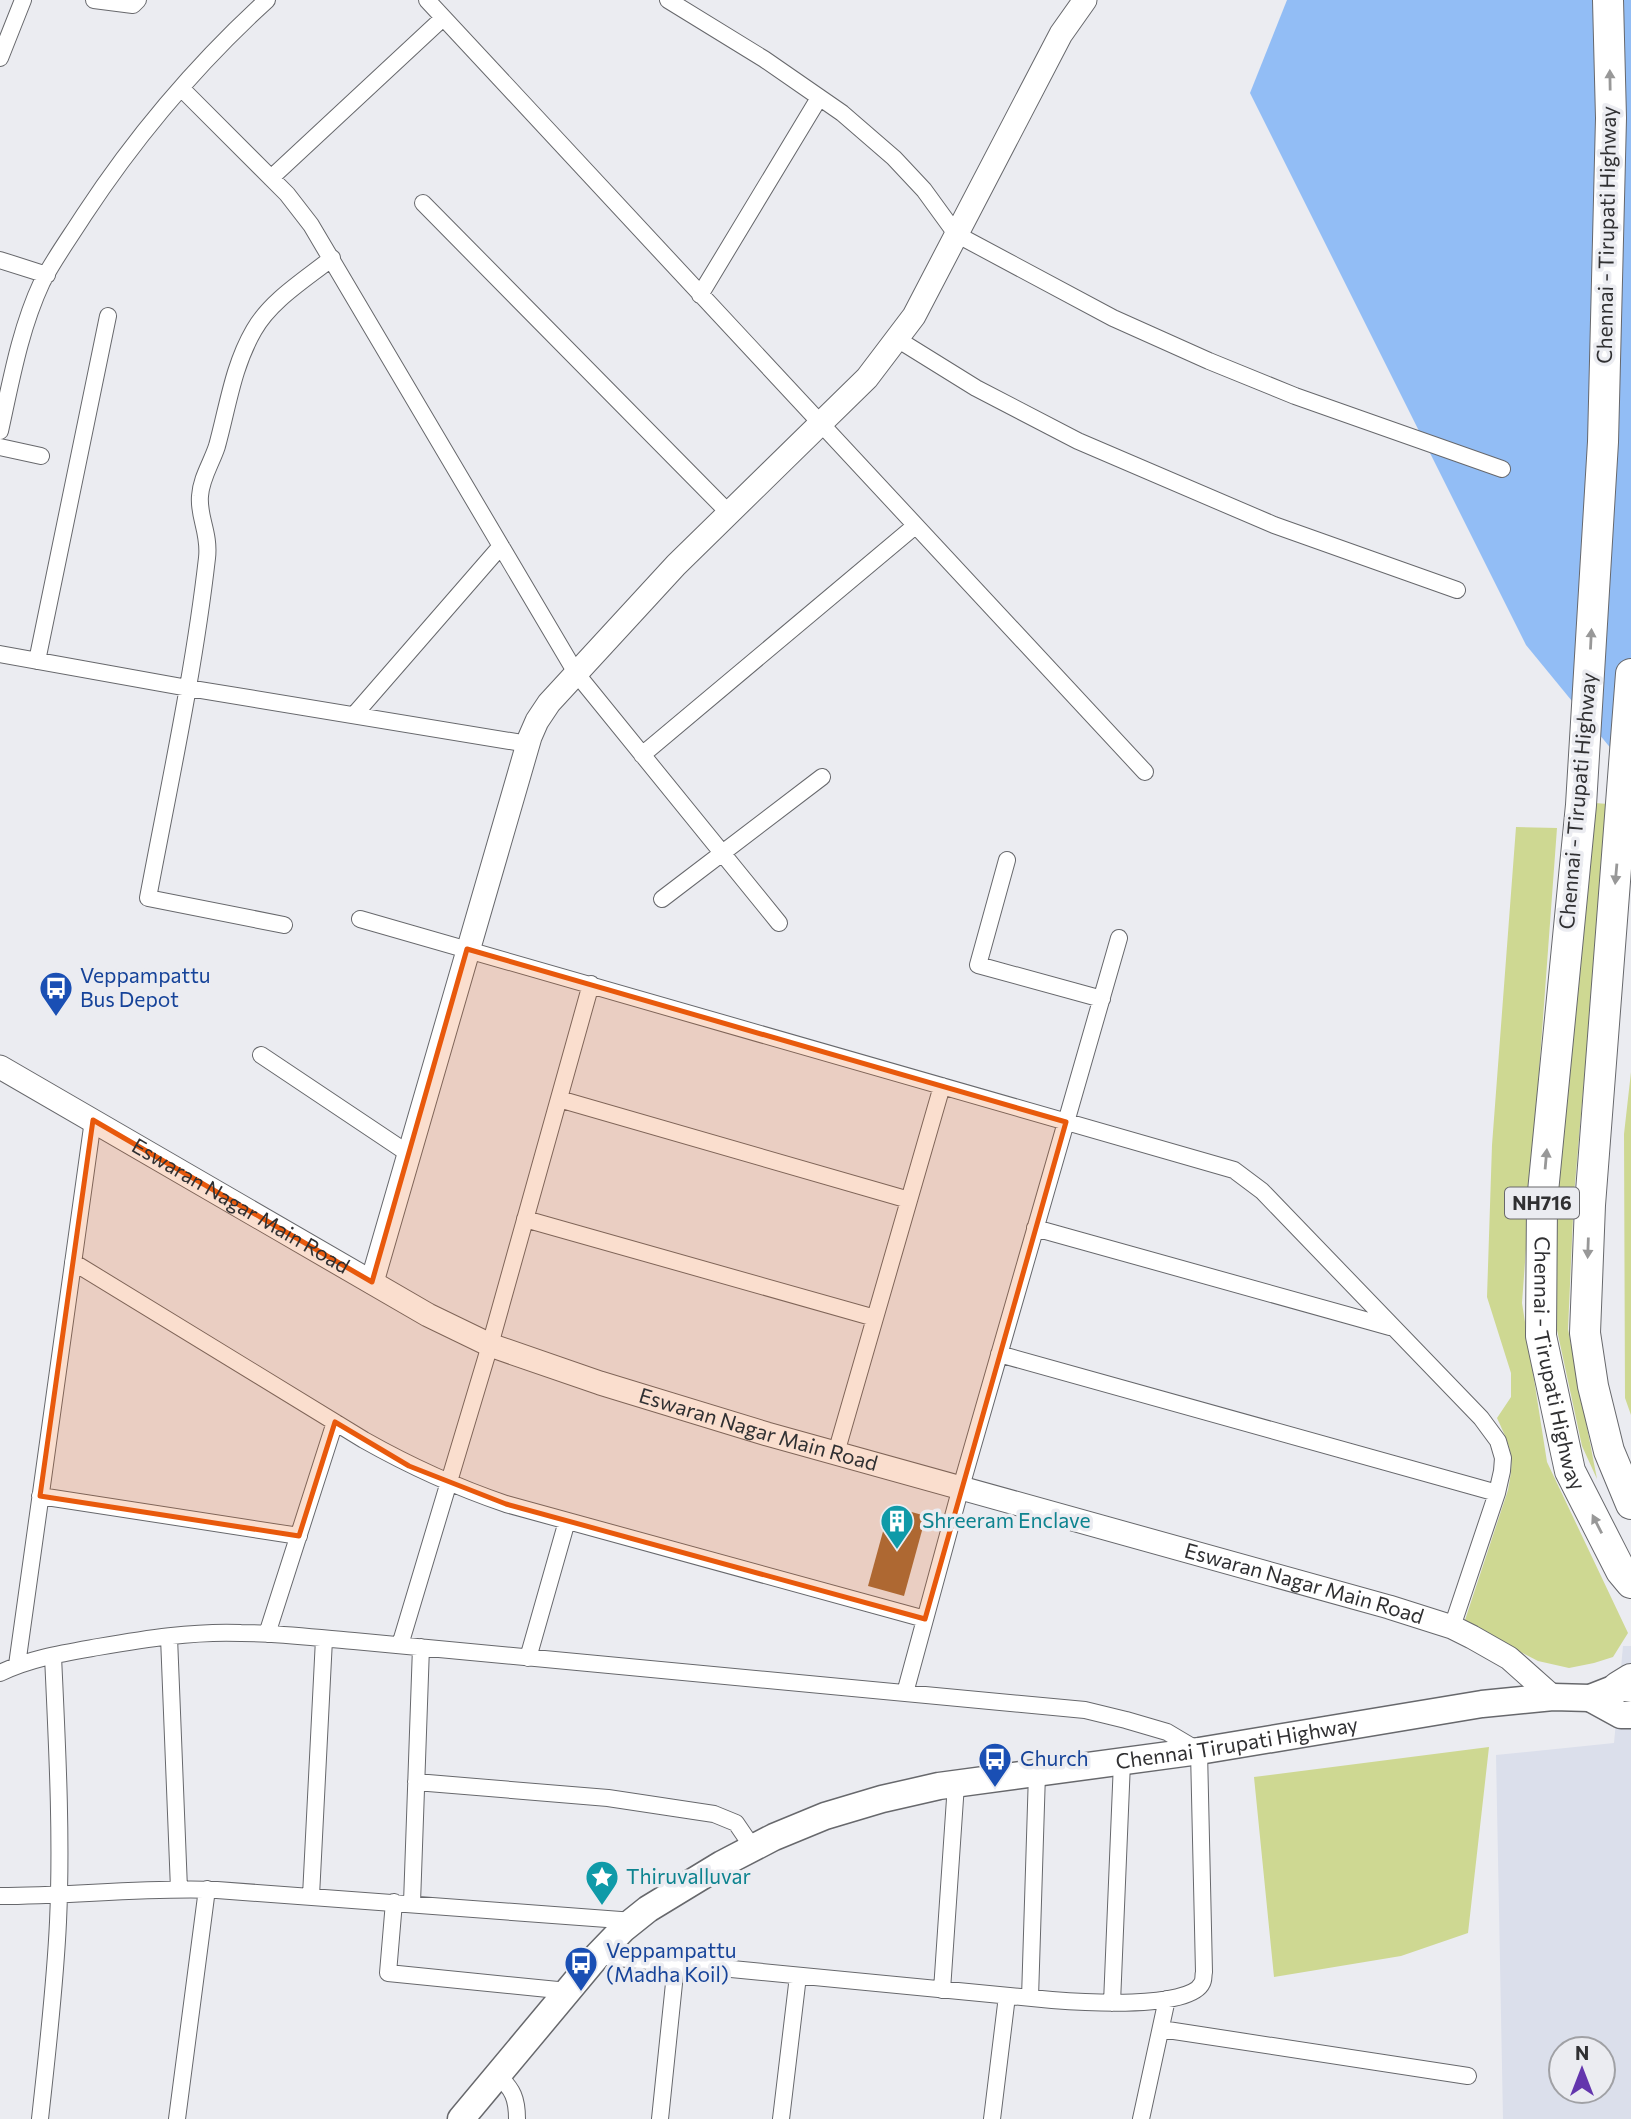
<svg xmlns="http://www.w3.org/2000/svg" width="1631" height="2119" viewBox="0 0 1631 2119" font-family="Commissioner,sans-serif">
	<rect width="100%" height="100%" fill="#ebecf1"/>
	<path fill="#dbdfeb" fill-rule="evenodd" d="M1623 1646H1631V2119H1503L1496 1755 1614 1743ZM1561 2049H1603V2091H1561Z"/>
	<path fill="#ced892" d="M1595 803 1608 804 1574 1195 1568 1329 1597 1479 1582 1446 1557 1330V1193Z
		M1516 827 1557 828 1522 1303 1547 1462 1628 1633 1613 1657 1594 1663 1569 1668 1538 1661 1464 1623 1508 1490C1515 1455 1511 1449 1497 1418L1511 1397V1373L1487 1297 1492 1145Z
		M1631 1072V1415L1625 1398 1624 1134Z
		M1489 1747 1468 1933 1401 1956 1274 1977 1254 1777Z"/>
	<path fill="#92bdf5" d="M1287 0H1631V773L1526 645 1250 93Z"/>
	<path fill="#a16c3d" d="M890 1506 926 1516 904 1596 868 1586Z"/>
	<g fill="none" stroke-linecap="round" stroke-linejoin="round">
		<defs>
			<path id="street" d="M94 0 133 5 138 0
				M427 0 1145 772
				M668 0 764 59 842 113 894 158 924 190 956 234 1113 318 1209 361 1295 396 1502 469
				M0 58 23 0
				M181 88 287 194 311 225 576 673 779 923
				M271 178 443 18
				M423 203 728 512
				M0 260 47 275
				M700 295 819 98
				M897 339 976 388 1078 441 1274 525 1457 590
				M0 431C11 381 20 329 42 282 54 259 70 237 84 215 136 136 198 63 267 0
				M0 447 41 456
				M0 654 188 688 528 744
				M37 661 108 316
				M354 715 501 546
				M642 755 915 526
				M1007 860 978 965 1102 999
				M662 899 822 777
				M360 919 1234 1170 1262 1191 1481 1418 1498 1441 1503 1458 1502 1471 1497 1493 1452 1627
				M284 925 148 898C169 786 194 672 207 558 210 533 198 517 200 496 201 478 212 462 217 446 228 406 233 366 254 330 271 300 306 279 332 258
				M261 1055 409 1154
				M559 1099 909 1200
				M525 1219 875 1318
				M1035 1228 1390 1327
				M73 1262 364 1440C410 1466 456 1487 506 1504L925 1619
				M999 1354 1497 1493
				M836 1453 942 1086
				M40 1496 299 1536
				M267 1634 335 1422
				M169 1637 179 1889
				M400 1645 490 1345 591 984
				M528 1658 567 1521
				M17 1665 93 1120
				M0 1673C31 1658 64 1653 98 1647 145 1639 193 1631 241 1633 279 1633 316 1638 354 1641L1085 1710 1126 1720 1167 1732 1199 1751 1204 1972C1203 1976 1204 1980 1202 1983 1190 2010 1078 2002 1052 2000L597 1956
				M905 1693 961 1487 1119 938
				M416 1782 608 1798 714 1814 736 1823 753 1848
				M0 1896C73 1896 145 1887 217 1890L634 1921
				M311 1896 324 1639
				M394 1902 388 1973 568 1991
				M412 1903 421 1647
				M942 1990 956 1784
				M1030 1998 1037 1773
				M1112 2003 1122 1762
				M1161 2029 1468 2076
				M498 2076C513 2089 517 2099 517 2119
				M40 2119C47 2054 55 1988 58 1922 62 1834 57 1744 53 1656
				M177 2119 207 1889
				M660 2119 676 1964
				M781 2119 798 1976
				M992 2119 1007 1996
				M1141 2119 1167 1999"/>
			<g id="secondary">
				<path id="s1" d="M0 1067 428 1315 490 1345 600 1383 767 1434 1389 1607 1452 1627 1472 1637 1509 1658 1553 1697"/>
				<path d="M372 1282 530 737 537 721 549 703 676 565 867 378 914 316 1061 34 1085 0"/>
			</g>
			<g id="primary">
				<path d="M1590 1698 1621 1715H1631"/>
				<path id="s2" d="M461 2119 597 1956 623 1929 648 1909 722 1864 774 1837 825 1816 882 1799 939 1786 1199 1751 1482 1704 1553 1697 1590 1698 1618 1687 1631 1689"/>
			</g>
			<g id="highway">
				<path id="s3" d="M1608 0 1611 118 1603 442 1581 805 1542 1202 1541 1336 1570 1471 1621 1571 1631 1583"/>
				<path d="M1631 674 1590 1205 1585 1333 1593 1386 1609 1451 1631 1504"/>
				<path d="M1618 1687 1631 1679"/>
			</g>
		</defs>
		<use href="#street" stroke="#67686c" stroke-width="18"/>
		<use href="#secondary" stroke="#67686c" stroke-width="25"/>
		<use href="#primary" stroke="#67686c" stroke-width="29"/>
		<use href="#highway" stroke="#67686c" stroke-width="32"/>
		<use href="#street" stroke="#fff" stroke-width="16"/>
		<use href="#secondary" stroke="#fff" stroke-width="23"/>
		<use href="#primary" stroke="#fff" stroke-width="26"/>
		<use href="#highway" stroke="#fff" stroke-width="30"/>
	</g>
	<defs><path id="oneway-solid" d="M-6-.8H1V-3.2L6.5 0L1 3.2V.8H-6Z" transform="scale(1.75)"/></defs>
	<g fill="#989898">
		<use href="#oneway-solid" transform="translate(1610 80) rotate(-91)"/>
		<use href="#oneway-solid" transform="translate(1591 639) rotate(-87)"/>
		<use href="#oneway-solid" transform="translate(1616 874) rotate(95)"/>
		<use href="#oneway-solid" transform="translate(1546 1159) rotate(-85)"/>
		<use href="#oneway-solid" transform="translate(1588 1248) rotate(92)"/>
		<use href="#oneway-solid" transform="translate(1597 1524) rotate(-117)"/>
	</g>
	<path fill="#e8590c" fill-opacity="0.2" stroke="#e8590c" stroke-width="5" stroke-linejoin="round" d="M467 949 1066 1122 925 1619 506 1504 409 1466 335 1422 299 1536 40 1496 93 1120 372 1282Z"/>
	<defs>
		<symbol id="bus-pin" viewBox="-11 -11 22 30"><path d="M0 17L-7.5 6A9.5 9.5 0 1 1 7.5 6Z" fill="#1a4fb4" stroke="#ebecf1"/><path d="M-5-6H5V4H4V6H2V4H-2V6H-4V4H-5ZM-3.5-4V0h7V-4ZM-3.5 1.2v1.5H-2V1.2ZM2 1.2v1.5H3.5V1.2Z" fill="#fff"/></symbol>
		<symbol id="building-pin" viewBox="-11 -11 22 30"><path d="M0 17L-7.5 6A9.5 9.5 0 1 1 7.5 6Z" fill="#0f9aa8" stroke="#ebecf1"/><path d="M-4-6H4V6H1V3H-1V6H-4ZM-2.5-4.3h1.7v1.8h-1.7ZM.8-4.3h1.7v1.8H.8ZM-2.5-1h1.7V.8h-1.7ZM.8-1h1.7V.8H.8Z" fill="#fff"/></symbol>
		<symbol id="sight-pin" viewBox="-11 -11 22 30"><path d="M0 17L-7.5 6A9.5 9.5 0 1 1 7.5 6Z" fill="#0f9aa8" stroke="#ebecf1"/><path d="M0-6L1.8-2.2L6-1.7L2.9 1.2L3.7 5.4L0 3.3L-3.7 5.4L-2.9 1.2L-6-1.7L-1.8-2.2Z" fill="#fff"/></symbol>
	</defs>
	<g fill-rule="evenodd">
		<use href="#bus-pin" x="37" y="969" width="38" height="52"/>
		<use href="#building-pin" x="878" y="1502" width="38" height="52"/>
		<use href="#bus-pin" x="976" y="1740" width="38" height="52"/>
		<use href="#sight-pin" x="583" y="1858" width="38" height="52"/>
		<use href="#bus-pin" x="562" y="1944" width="38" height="52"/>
	</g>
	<g text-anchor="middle" stroke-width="7" stroke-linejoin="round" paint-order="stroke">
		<rect fill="#ebecf1" stroke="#68686b" stroke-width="2" x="1505" y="1187.5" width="74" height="31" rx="5"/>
		<g font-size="19" font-weight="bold" fill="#303032">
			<text x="1542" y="1210">NH716</text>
		</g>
		<g font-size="21" fill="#303032" stroke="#ebecf1">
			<text transform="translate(1607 235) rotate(-89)" y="7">Chennai - Tirupati Highway</text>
			<text transform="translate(1578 801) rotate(-85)" y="7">Chennai - Tirupati Highway</text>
			<text dy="7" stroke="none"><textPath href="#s1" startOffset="278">Eswaran Nagar Main Road</textPath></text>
			<text dy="7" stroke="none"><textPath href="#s3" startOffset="1368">Chennai - Tirupati Highway</textPath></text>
			<text dy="7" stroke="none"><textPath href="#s1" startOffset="845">Eswaran Nagar Main Road</textPath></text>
			<text dy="7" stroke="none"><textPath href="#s1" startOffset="1412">Eswaran Nagar Main Road</textPath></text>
			<text dy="7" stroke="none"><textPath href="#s2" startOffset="901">Chennai Tirupati Highway</textPath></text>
		</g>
		<g font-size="21" fill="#164399" stroke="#ebecf1" text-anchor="start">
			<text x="80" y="983">Veppampattu<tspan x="80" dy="24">Bus Depot</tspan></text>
			<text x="1020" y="1766">Church</text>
			<text x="606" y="1958">Veppampattu<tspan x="606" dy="24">(Madha Koil)</tspan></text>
		</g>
		<g font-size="21" fill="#0d838f" stroke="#ebecf1" text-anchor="start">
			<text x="922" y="1528">Shreeram Enclave</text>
			<text x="626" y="1884">Thiruvalluvar</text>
		</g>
	</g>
	<g transform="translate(1582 2070)"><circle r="33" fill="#ebecf1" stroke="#a0a1a5" stroke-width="2"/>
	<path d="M0-5L12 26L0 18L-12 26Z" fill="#6335ad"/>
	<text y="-10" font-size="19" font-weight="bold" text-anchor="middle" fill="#303032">N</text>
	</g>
</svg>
